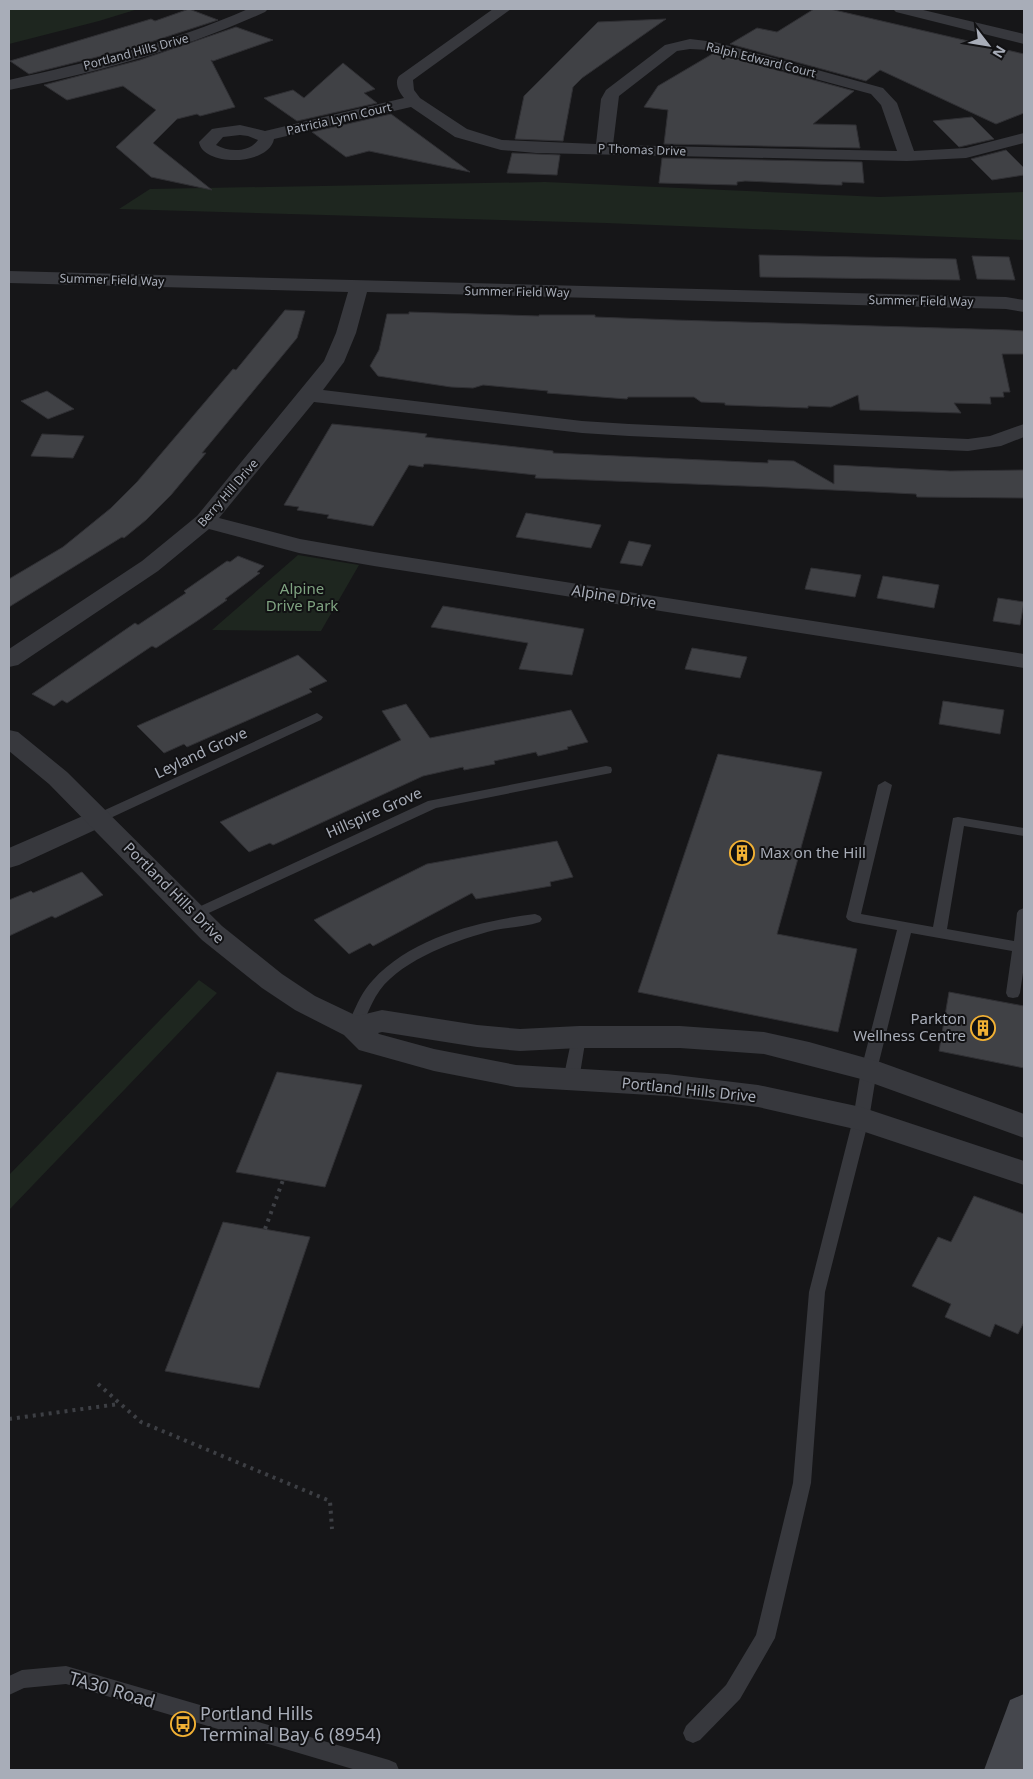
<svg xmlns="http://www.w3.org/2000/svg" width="1033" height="1779" viewBox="0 0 1033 1779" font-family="'Noto Sans',sans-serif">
	<rect width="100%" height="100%" fill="#161618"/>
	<path fill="#1e261f" d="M9 9H138L99 21 9 44Z
		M545 182 880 197 1024 192V240L606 223 119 209 150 189Z
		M298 555 359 565 321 631 212 630Z
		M199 980 217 993 9 1210V1175Z"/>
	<path fill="#404145" stroke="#303034" d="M189 9 218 20 129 49 29 74 10 61 151 19 155 21Z
		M814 9H830L1024 54V113L996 124 880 70 866 81 730 44 757 28 777 32Z
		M666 19 582 78 573 87 563 141 515 139 524 96 598 22Z
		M236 27 273 40 213 61 211 60 235 107 200 116 197 114 177 119 153 143 212 190 151 177 116 147 156 110 123 86 67 100 44 85 140 60Z
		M714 53 854 91 813 124 856 125 860 148 664 144 668 110 644 107 658 86Z
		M343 63 375 89 364 93 377 103 297 121 264 98 293 90 304 98Z
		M391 114 470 172 369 151 346 157 312 132Z
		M972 117 994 139 959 147 933 121Z
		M1006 150 1024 168V175L992 180 971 159Z
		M512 153 560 155 557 175 507 173Z
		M662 158 862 162 864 183 842 182V185H836L745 181 737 182V185L659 183Z
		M759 255 956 259 960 280 760 277Z
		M972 256 1009 257 1015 280 977 279Z
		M285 310 305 311 297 338 202 453H206L171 495 146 520 124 538 122 537 9 607V579L63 547 111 508 137 482 233 369 236 370Z
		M409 312 539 316V315H595V317L675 320 1009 330 1024 331V354H1002L1010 392H1003L1004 397H990L991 404 954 403 961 413 860 410 858 395 831 407 808 406V408L725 405V403L701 402 694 397H628L627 399 547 393 548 391 483 385 473 388 451 387 378 376 370 366 379 350 387 314H409Z
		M47 391 74 409 48 419 21 401Z
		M332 424 392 430 427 434 425 437 553 451V453L768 463V460L794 461 834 484V465L950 471 1024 470V498L917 497 916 494 770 487 535 478 536 475 430 464H424L423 467 409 465 373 526 327 518 329 515 297 510 299 507 284 505Z
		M42 434 84 436 73 458 31 456Z
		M526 513 601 525 591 548 516 537Z
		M629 541 651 545 642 566 620 563Z
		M238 556 264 566 257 572 260 573 225 599 227 600 197 621 156 648 152 646 67 703 62 700 54 706 32 694 135 623 138 625 186 593 184 591 227 561 230 562Z
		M811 568 861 575 855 597 805 589Z
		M883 576 939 585 934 608 877 598Z
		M998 598 1024 602 1020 625 993 621Z
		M443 606 584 629 572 675 519 669 528 643 431 627Z
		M692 648 747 657 740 678 685 669Z
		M298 655 327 681 309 689 312 692 187 747 184 744 164 753 137 726Z
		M943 701 1004 710 1000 734 939 724Z
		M406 704 430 738 571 710 588 742 567 747 568 749 538 756 536 752 494 761 495 764 464 770 463 767 423 776 273 845 270 843 249 852 220 822 401 740 382 711Z
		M718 754 822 772 777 934 857 949 838 1032 638 992Z
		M557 841 573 877 550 882 551 886 476 899 472 893 373 946 370 943 349 954 314 920 427 864Z
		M82 872 103 895 55 918 52 916 9 936V900L31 891 33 893Z
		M949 992 1024 1006V1068L939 1051Z
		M277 1072 362 1085 325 1187 236 1172Z
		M974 1196 1024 1214V1322L1018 1334 995 1324 990 1337 945 1317 951 1304 912 1286 938 1237 951 1242Z
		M223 1222 310 1237 259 1388 165 1371Z"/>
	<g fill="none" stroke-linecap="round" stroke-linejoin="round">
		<path stroke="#3d3f44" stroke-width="4" stroke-dasharray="3 5" stroke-linecap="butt" d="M265 1229 283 1180
			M98 1384 141 1422 330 1501 332 1529
			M9 1419 119 1404"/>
		<path fill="#37383d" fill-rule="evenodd" d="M317 713 323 717 321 720 104 821H94L92 818 94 815Z
			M606 766 611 767 612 770 611 773 436 808 200 917H190L188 914 190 911 428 801Z
			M885 781 892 785 861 914 933 927 953 818 958 817 1024 828V836L964 826 947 929 1014 941 1017 913 1019 910 1024 908V966L1020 993 1018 997 1013 998 1008 997 1006 993 1012 951 911 933 877 1070 869 1119 825 1292 811 1483 775 1638 740 1699 700 1740 693 1743 686 1740 683 1733 686 1726 726 1685 756 1635 793 1483 809 1292 853 1119 861 1070 897 930 853 922 848 920 846 917 878 785Z
			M535 914 540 916 542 919 540 922C525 927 509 927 495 930 459 939 403 959 380 990 371 1002 367 1017 359 1031L354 1032 349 1031 347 1027C354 1011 361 992 373 980 412 937 480 921 535 914Z
			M579 1032 584 1033 586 1037 579 1080 576 1084 571 1086 566 1084 563 1080 572 1037 574 1033Z
			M66 1666 389 1760 396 1763 399 1770H356L66 1684 24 1688 9 1695V1676L22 1670Z"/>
		<path fill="#37383d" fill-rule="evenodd" d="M493 9H511L413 80 414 90 420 98 467 129 502 140 596 144 601 99 606 90 665 45 690 39 715 42 883 88 897 103 914 151 966 148 1024 133V143L966 158 907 161 536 153 501 150 455 137 411 107 274 139C269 166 203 167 199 142L212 129 218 128 240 125 265 131 404 98C399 92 394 83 399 76ZM690 49 709 50 871 94 881 105 897 151 613 145 619 96 677 51ZM240 135 248 136 258 140C249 153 228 152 216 145L223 137Z
			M893 9H919L1024 34V44L896 12Z
			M9 271 1006 297 1024 300V312L1006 309 367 292 356 333 344 362 323 390 582 421 629 424 968 439 990 436 1024 424V437L1001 446 968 451 629 436 582 433 314 402 219 518 300 539 374 552 1024 654V668L374 566 299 553 209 529 158 571 18 665 9 667V649L142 561 197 516 324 361 336 333 348 292 9 283Z
			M99 809 108 812 112 818 108 824 19 865 9 868V848Z"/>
		<path fill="#37383d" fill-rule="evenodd" d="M248 9H268L265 12C184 49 96 73 9 90V80C90 62 171 43 248 9Z
			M9 730 18 732 67 772 222 926 282 974 315 996 357 1016 382 1010 477 1025 520 1029 579 1026H680L764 1032 809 1042 880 1062 1024 1114V1138L861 1079 764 1054 680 1048H579L520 1051 477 1047 382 1032 378 1033 379 1034 434 1049 516 1065 667 1074 758 1085 861 1107 1024 1161V1185L859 1130 758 1107 667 1096 516 1087 434 1071 359 1050 344 1035 295 1010 262 988 202 940 49 784 9 751Z"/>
		<path fill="#45474d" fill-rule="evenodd" d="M1024 1694V1770H984L1010 1700Z"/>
	</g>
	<defs>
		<symbol id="building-ring" viewBox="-11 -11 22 22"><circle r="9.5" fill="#111113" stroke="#f2b134" stroke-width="1.5"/><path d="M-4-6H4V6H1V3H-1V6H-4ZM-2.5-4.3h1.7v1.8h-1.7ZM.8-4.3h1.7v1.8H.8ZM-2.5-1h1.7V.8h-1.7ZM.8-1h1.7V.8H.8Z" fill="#f2b134"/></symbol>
		<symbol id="bus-ring" viewBox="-11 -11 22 22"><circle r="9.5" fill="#111113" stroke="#f2b134" stroke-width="1.5"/><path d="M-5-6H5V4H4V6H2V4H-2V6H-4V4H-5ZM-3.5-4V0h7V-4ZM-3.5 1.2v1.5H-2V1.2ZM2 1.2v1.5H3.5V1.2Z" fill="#f2b134"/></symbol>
	</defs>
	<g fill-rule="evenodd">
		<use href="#building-ring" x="728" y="839" width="28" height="28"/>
		<use href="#building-ring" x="969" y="1014" width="28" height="28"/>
		<use href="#bus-ring" x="169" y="1710" width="28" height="28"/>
	</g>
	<g text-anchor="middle" stroke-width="4" stroke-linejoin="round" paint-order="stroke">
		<g font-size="12" fill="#a8adb8" stroke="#111113">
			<text transform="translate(136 52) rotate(-15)" y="4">Portland Hills Drive</text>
			<text transform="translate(761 60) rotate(14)" y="4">Ralph Edward Court</text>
			<text transform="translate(339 119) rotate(-13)" y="4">Patricia Lynn Court</text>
			<text transform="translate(642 150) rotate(2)" y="4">P Thomas Drive</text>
			<text transform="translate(112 280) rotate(2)" y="4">Summer Field Way</text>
			<text transform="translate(517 292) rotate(1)" y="4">Summer Field Way</text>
			<text transform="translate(921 301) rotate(1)" y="4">Summer Field Way</text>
			<text transform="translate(228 493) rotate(-49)" y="4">Berry Hill Drive</text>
		</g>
		<g font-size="15" fill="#7fa381" stroke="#111113">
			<text x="302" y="594">Alpine<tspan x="302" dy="17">Drive Park</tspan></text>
		</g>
		<g font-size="15" fill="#a8adb8" stroke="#111113">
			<text transform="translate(614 597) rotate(9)" y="5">Alpine Drive</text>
			<text transform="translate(201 753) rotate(-25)" y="5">Leyland Grove</text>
			<text transform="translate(374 813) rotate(-24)" y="5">Hillspire Grove</text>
			<text transform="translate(174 893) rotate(45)" y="5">Portland Hills Drive</text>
			<text transform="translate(689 1090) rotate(6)" y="5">Portland Hills Drive</text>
		</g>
		<g font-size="15" fill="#a8adb8" stroke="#111113" text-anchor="start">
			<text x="760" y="858">Max on the Hill</text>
			<text x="966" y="1024" text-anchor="end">Parkton<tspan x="966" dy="17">Wellness Centre</tspan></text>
		</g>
		<g font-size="18" fill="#a8adb8" stroke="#111113">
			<text transform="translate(112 1690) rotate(16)" y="6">TA30 Road</text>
		</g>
		<g font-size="18" fill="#a8adb8" stroke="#111113" text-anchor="start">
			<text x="200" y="1720">Portland Hills<tspan x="200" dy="21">Terminal Bay 6 (8954)</tspan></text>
		</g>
	</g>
	<rect width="1033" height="1779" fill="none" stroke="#a8adb8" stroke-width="20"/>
	<g transform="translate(988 45) rotate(121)" stroke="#111113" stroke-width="4" paint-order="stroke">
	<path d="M0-4L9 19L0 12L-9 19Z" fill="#a8adb8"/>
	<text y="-8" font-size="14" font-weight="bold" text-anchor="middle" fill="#a8adb8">N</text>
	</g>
</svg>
